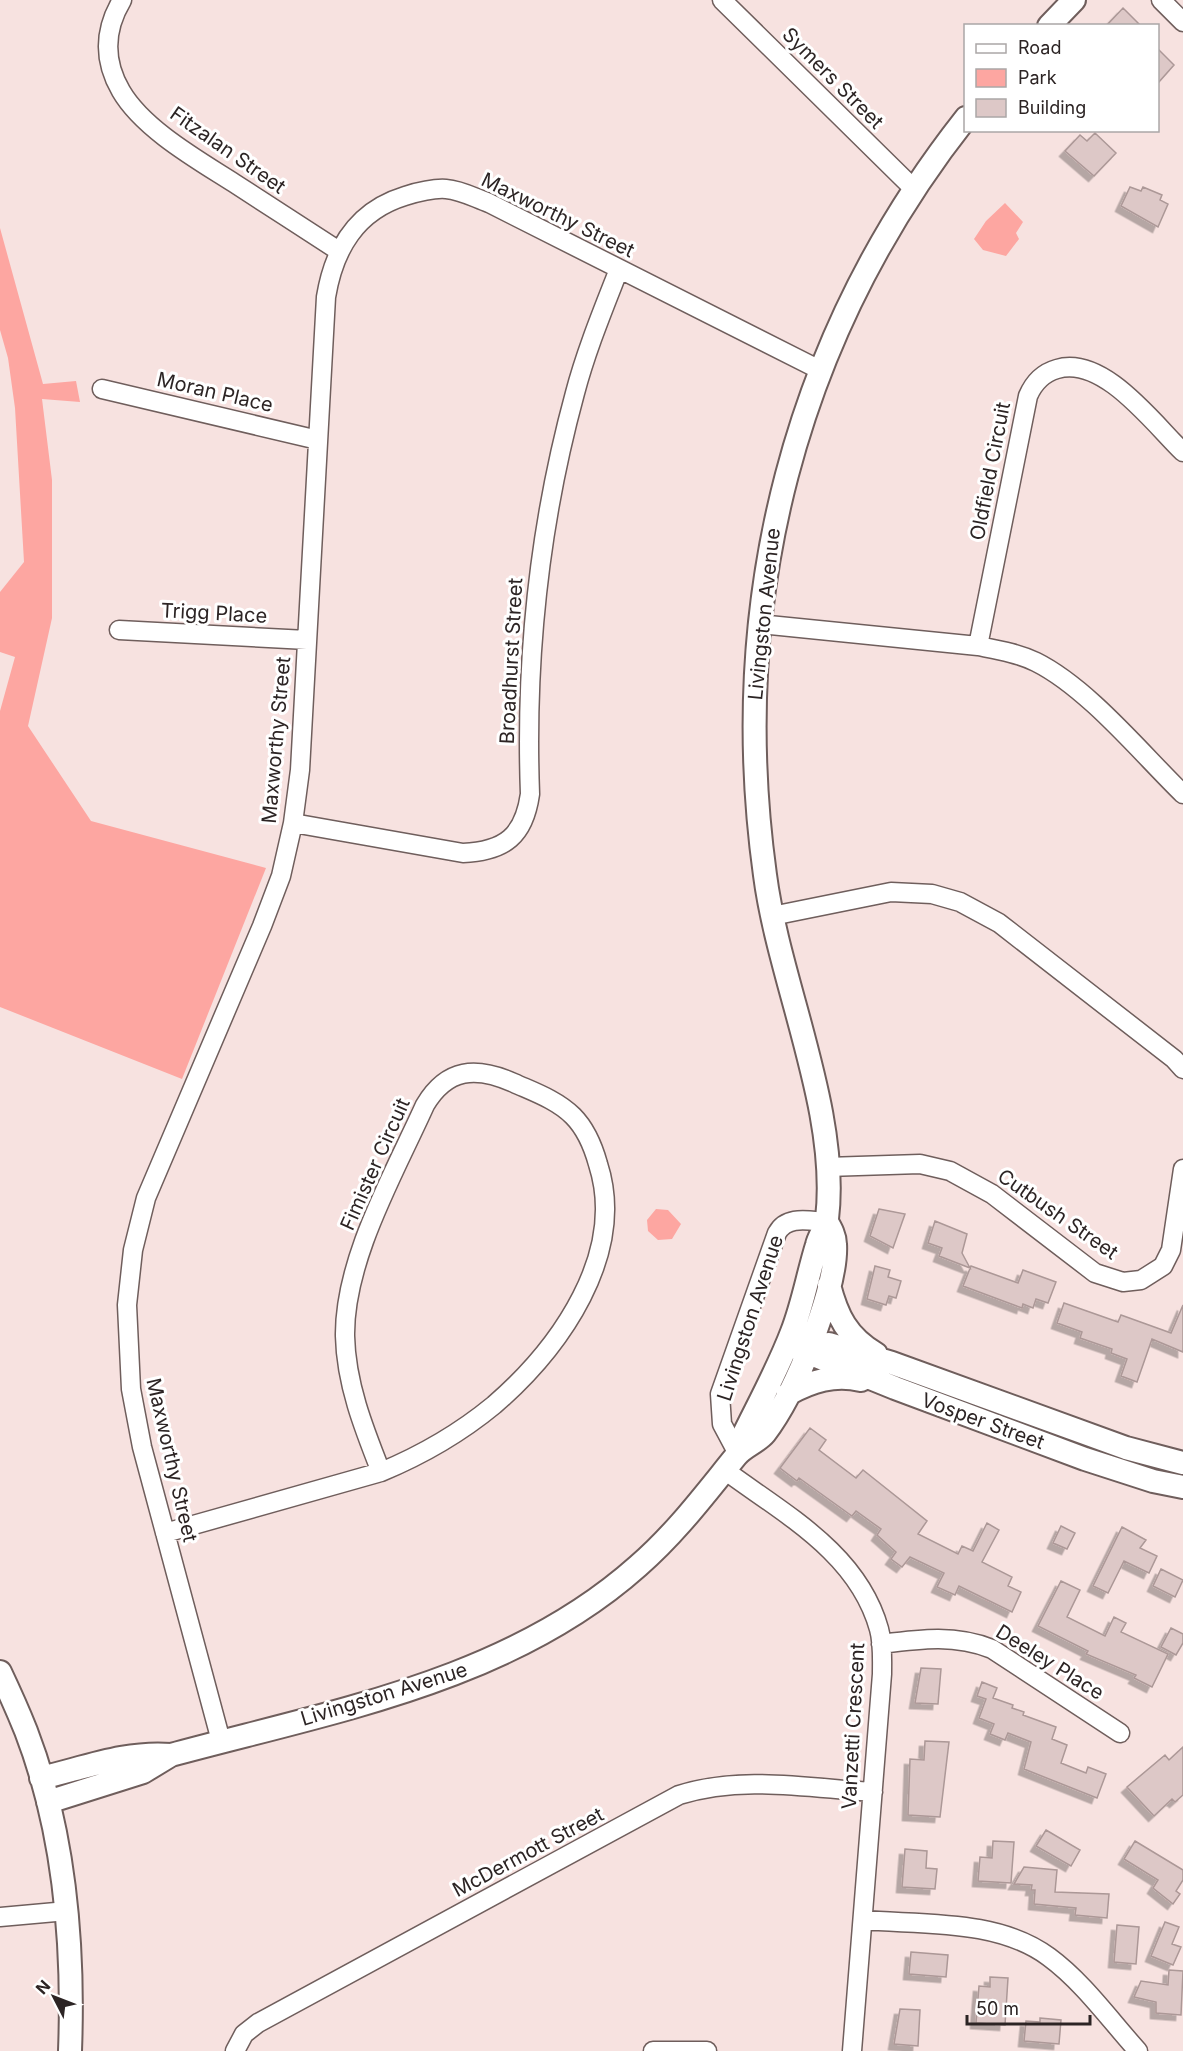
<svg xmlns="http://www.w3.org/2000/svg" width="1183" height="2051" viewBox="0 0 1183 2051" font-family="Inter,sans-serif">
	<defs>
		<filter id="shadow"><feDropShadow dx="-5.5" dy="5.5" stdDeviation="0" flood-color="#0004"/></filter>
	</defs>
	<rect width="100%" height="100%" fill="#f7e2e0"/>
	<path fill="#fda6a1" d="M1005 203 1023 222 1016 233 1019 239 1006 256 983 250 974 239 986 221Z
		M0 228 43 384 76 381 80 402 42 399 52 480V618L28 726 91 821 266 868 182 1079 0 1007V711L15 657 0 652V592L24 562 15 408 8 358 0 330Z
		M656 1209 668 1210 681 1224 672 1239 658 1240 648 1231 647 1220Z"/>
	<path fill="#ddc8c7" stroke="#ac9897" stroke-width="1.5" filter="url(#shadow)" d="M1123 8 1141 26H1106Z
		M1158 49 1174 65 1158 83Z
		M1095 133 1116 153 1094 176 1065 151 1080 135 1087 141Z
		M1130 187 1141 191 1143 187 1162 195 1160 200 1168 204 1158 227 1121 206Z
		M879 1209 905 1214 893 1248 870 1236Z
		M935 1221 967 1234 962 1253 970 1268 939 1256 942 1248 928 1243Z
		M875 1266 890 1270 888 1277 901 1281 896 1298 889 1296 886 1305 867 1299Z
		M971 1266 1018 1283 1023 1270 1056 1282 1048 1303 1036 1299 1033 1308 1023 1304 1022 1308 963 1286Z
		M1064 1303 1118 1322 1121 1315 1171 1333 1183 1305V1352L1152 1339 1137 1382 1121 1376 1127 1359 1111 1353 1112 1349 1080 1338 1082 1332 1057 1323Z
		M810 1428 826 1440 819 1450 856 1478 863 1470 927 1521 918 1534 958 1554 962 1546 973 1551 987 1523 999 1530 982 1562 1012 1577 1008 1586 1021 1592 1012 1612 959 1586 955 1595 937 1587 944 1573 910 1557 902 1567 891 1559 896 1552 877 1535 881 1529 856 1511 852 1516 799 1478 797 1481 780 1468Z
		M1061 1526 1075 1533 1067 1549 1053 1543Z
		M1122 1527 1146 1540 1140 1548 1157 1556 1149 1573 1124 1561 1108 1593 1093 1586Z
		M1161 1569 1183 1580 1175 1597 1153 1586Z
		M1061 1581 1080 1590 1067 1617 1105 1636 1114 1617 1126 1623 1121 1632 1168 1654 1152 1687 1134 1678 1136 1675 1086 1654 1088 1651 1038 1626Z
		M1171 1628 1183 1634V1643L1176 1655 1161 1647Z
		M921 1668 941 1669 938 1704 915 1703Z
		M982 1682 997 1688 993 1698 1013 1705 1012 1708 1024 1712 1023 1715 1056 1727 1052 1739 1067 1745 1061 1763 1086 1773 1088 1767 1106 1774 1097 1798 1024 1769 1031 1742 1008 1733 1005 1740 990 1734 994 1724 979 1718 986 1699 977 1696Z
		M925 1741 949 1742 940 1817 908 1815 910 1759 924 1760Z
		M1183 1747V1795L1175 1802 1172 1799 1154 1816 1127 1787 1165 1755 1169 1760Z
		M1046 1830 1080 1850 1071 1866 1036 1846Z
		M993 1841 1014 1842 1011 1883 978 1881 980 1857 992 1858Z
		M1135 1841 1183 1870V1880L1176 1891 1180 1894 1173 1904 1153 1888 1158 1880 1124 1859Z
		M905 1849 927 1851 926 1868 937 1869 935 1889 902 1887Z
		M1024 1867 1057 1870 1055 1892 1109 1894 1107 1918 1075 1915 1076 1908 1034 1904 1035 1890H1031L1032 1885 1014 1884Z
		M1165 1922 1179 1927 1172 1944 1181 1947 1173 1965 1151 1956Z
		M1117 1925 1139 1927 1136 1964 1114 1962Z
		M911 1952 948 1955 946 1977 909 1974Z
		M1169 1970 1183 1971 1181 2015 1156 2013V2002L1134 1997 1141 1981 1168 1985Z
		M990 1977 1008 1978 1005 2025 976 2023 979 1986 990 1987Z
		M900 2009 920 2010 918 2046 894 2044Z
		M1040 2018 1061 2020 1059 2044 1024 2041 1026 2021 1040 2022Z"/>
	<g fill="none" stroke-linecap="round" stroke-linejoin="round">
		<defs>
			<path id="minor" d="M122 0C104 30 103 60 121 91 143 129 198 160 234 183 269 206 304 228 339 251
				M722 0 913 188
				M1161 0 1183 22
				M102 389 318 440
				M759 624 978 646C998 650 1017 653 1036 662 1088 688 1141 753 1183 794
				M119 630 307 640
				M978 646 1028 396C1034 382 1043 373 1057 369 1103 355 1153 423 1183 452
				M293 823 463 853C505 851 524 836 530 794 525 658 539 525 575 393 586 351 603 310 619 269
				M772 916 891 892 932 894 960 902 999 923 1174 1059 1183 1069
				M827 1167 920 1164 950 1171 992 1194 1095 1273 1123 1282 1141 1280 1163 1266 1171 1250 1183 1169
				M738 1454 722 1424 720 1394 777 1233C787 1215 809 1221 827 1222
				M726 1471C784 1514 858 1553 879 1629 883 1643 882 1659 882 1674L852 2051
				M165 1533 381 1472C364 1429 346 1384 345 1336 344 1260 394 1174 425 1105 447 1068 476 1066 514 1083 534 1092 557 1100 573 1116 586 1129 593 1146 598 1164 627 1254 560 1348 494 1405 460 1433 422 1455 381 1472
				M881 1644C920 1639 955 1634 992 1649L1120 1733
				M221 1741 142 1447 131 1389 127 1305 133 1250 146 1198 262 926 281 876 293 823 300 770 326 297C334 249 356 211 405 196 418 192 433 188 446 189 461 190 475 198 489 203L820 370
				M0 1917 67 1911
				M863 1920C924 1925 998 1919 1049 1957 1083 1982 1110 2020 1138 2051
				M235 2051 244 2034 258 2023 679 1795C742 1775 808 1788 873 1792
				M653 2051H707"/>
			<path id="tertiary" d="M1049 26 1074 0
				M829 1285C837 1316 847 1337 876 1354
				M829 1344 892 1363 1126 1448 1183 1463
				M794 1347 895 1388 1085 1459 1153 1481 1183 1487
				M788 1394C812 1381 834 1374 861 1380
				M738 1454 741 1440C758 1405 778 1369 792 1332 803 1304 808 1274 817 1245 819 1236 826 1228 827 1219 840 1111 779 983 765 875 727 601 794 336 966 118
				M0 1672C9 1691 18 1711 26 1731 65 1832 74 1944 70 2051
				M41 1778C84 1768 127 1751 171 1755
				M48 1802 143 1772 171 1755C333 1711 509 1681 638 1566 676 1533 705 1494 736 1456 744 1446 758 1442 765 1433 784 1408 799 1375 810 1347 820 1319 837 1273 835 1244 835 1236 831 1229 827 1222"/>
		</defs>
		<use href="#minor" stroke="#6f5e5c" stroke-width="21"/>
		<use href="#tertiary" stroke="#6f5e5c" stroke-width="26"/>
		<use href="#minor" stroke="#fff" stroke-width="18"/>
		<use href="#tertiary" stroke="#fff" stroke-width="22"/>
	</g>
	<g text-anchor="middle" stroke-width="6" stroke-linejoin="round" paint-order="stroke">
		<g font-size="20" fill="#2c2424" stroke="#fff">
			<text transform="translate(833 78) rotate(45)" y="7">Symers Street</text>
			<text transform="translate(228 150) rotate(35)" y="7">Fitzalan Street</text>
			<text transform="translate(558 215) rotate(26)" y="7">Maxworthy Street</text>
			<text transform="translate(215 392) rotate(13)" y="7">Moran Place</text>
			<text transform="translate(990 471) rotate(-79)" y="7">Oldfield Circuit</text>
			<text transform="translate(214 613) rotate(3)" y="7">Trigg Place</text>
			<text transform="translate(764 614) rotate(-84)" y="7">Livingston Avenue</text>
			<text transform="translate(511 661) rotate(-87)" y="7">Broadhurst Street</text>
			<text transform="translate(276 740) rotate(-85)" y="7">Maxworthy Street</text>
			<text transform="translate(375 1164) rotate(-66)" y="7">Fimister Circuit</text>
			<text transform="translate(1058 1214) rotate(35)" y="7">Cutbush Street</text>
			<text transform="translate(750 1318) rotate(-72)" y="7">Livingston Avenue</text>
			<text transform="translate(983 1421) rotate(20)" y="7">Vosper Street</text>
			<text transform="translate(172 1460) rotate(77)" y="7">Maxworthy Street</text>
			<text transform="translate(1050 1662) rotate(32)" y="7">Deeley Place</text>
			<text transform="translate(384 1694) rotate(-17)" y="7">Livingston Avenue</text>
			<text transform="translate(853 1726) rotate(-87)" y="7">Vanzetti Crescent</text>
			<text transform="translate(528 1852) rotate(-28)" y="7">McDermott Street</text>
		</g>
	</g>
	<rect x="964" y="24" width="195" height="108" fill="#ffffff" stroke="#aba7a7" stroke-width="1.5"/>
	<rect x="976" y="44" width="30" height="9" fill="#ffffff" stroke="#aba7a7" stroke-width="1.5"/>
	<text x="1018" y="54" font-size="18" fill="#2c2424">Road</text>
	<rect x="976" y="69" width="30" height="18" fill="#fda6a1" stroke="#aba7a7" stroke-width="1.5"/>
	<text x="1018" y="84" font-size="18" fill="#2c2424">Park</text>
	<rect x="976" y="99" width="30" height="18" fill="#ddc8c7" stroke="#aba7a7" stroke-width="1.5"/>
	<text x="1018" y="114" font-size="18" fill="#2c2424">Building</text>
	<g transform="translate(54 1997) rotate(312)" stroke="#ffffff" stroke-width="4.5" paint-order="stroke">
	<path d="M0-4.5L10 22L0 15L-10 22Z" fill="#2c2424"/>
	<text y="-9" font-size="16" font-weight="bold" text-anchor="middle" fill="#2c2424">N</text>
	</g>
	<path d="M967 2015v9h123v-9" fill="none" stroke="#2c2424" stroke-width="3"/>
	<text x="976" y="2015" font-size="18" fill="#2c2424" stroke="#ffffff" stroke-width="4.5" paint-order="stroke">50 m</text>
</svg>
